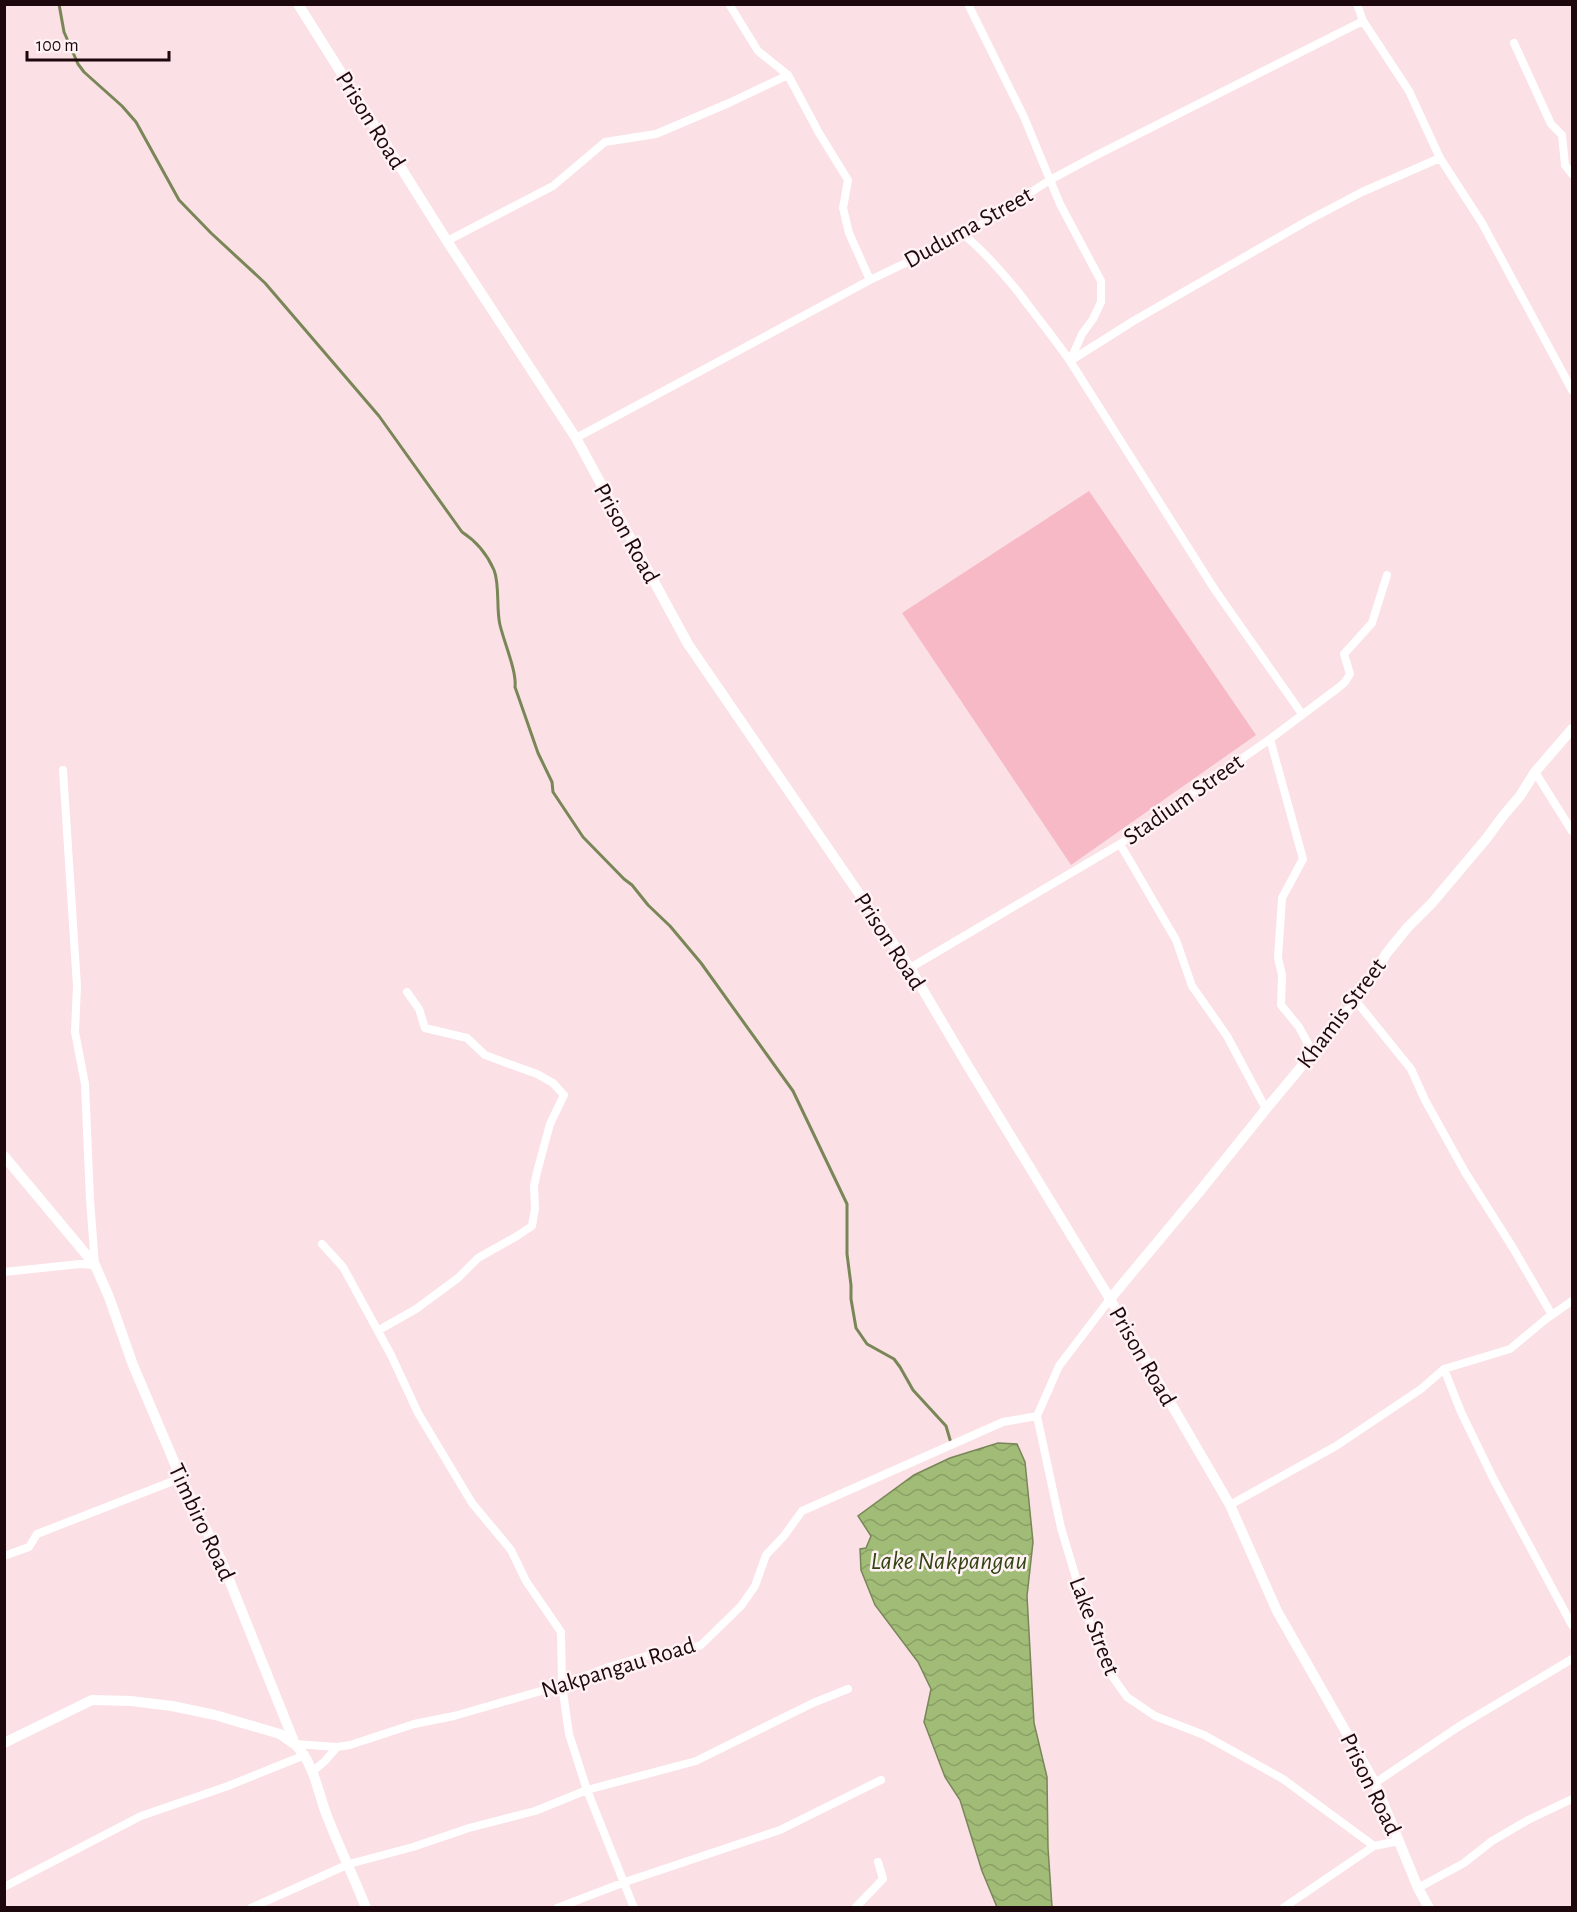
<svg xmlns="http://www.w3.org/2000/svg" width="1577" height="1912" viewBox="0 0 1577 1912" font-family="'Alegreya Sans',sans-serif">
	<defs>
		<pattern id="water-waves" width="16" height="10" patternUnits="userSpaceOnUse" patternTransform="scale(1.5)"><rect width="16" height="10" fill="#a1bc77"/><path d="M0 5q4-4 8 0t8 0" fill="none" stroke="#8aa066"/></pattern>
	</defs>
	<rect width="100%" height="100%" fill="#fbe0e5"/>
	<path fill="#f7b9c5" d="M1089 491 1256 735 1071 865 902 613Z"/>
	<path fill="url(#water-waves)" stroke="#798657" stroke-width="1.5" d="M998 1443 1017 1444 1025 1462 1033 1542 1027 1596 1034 1723 1047 1777 1048 1848 1052 1907H997L982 1871 960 1800 945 1777 924 1722 931 1689 918 1662 875 1605 861 1570 860 1549 866 1548 871 1536 858 1516 914 1475 950 1458Z"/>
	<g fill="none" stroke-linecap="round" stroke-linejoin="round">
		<path stroke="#798657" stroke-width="3" d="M59 4 64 32 78 64 84 72 122 106 136 122 179 200 211 233 265 283 379 416 462 532C476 541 487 554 494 570 500 585 496 609 500 625 504 642 517 672 515 687L538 753 552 782 553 792 583 837 624 879 632 885 648 905 670 926 701 963 793 1091 847 1204V1254L851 1285V1299L856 1328 867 1344 894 1359 900 1367 913 1390 946 1426 951 1443"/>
		<path stroke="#fff" stroke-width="8" d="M729 4 758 51 788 75 819 133 848 180 843 208 849 233 870 280
			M968 4 1024 117 1060 204 1101 281V302L1093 319 1082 334 1070 361
			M1357 4 1363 21 1409 91 1440 158 1482 223 1572 390
			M1514 43 1551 124 1562 135 1565 165 1572 174
			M964 235C985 252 1002 272 1019 293 1036 316 1054 338 1070 361L1215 590 1302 714
			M447 241 553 186 605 142 656 134 729 103 788 75
			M1070 361 1135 320 1307 221 1362 192 1440 158
			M576 438 870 280 964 235 1050 180 1091 158 1363 21
			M1270 739 1303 859 1282 898 1278 958 1282 975 1281 1005 1299 1027 1313 1053
			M1535 772 1572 831
			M1120 844 1176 940 1192 986 1227 1036 1266 1109
			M910 968 1120 844 1270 739 1338 688 1345 682 1350 674 1344 654 1372 623 1387 575
			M1356 1001 1411 1069 1425 1100 1465 1172 1513 1248 1552 1315
			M322 1244 343 1267 391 1355 418 1413 472 1503 511 1550 526 1581 561 1632 562 1685 569 1734 587 1790 634 1908
			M4 1272 80 1264 95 1265 90 1200 85 1084 75 1032 77 986 63 770
			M1110 1299 1059 1366 1037 1416 1061 1528 1088 1618 1107 1669 1127 1697 1155 1716 1204 1735 1283 1779 1374 1846 1399 1841
			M379 1330 416 1309 458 1278 478 1258 517 1236 532 1226 535 1209 534 1186 537 1172 550 1124 564 1095 553 1083 537 1074 485 1055 467 1038 425 1028 419 1009 407 992
			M1444 1369 1461 1412 1494 1480 1572 1625
			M1230 1505 1336 1446 1421 1389 1444 1369 1510 1349 1546 1319 1572 1301
			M4 1556 29 1547 37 1534 181 1478
			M295 1744 337 1747 350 1745 414 1724 454 1716 562 1685 609 1667 646 1656 678 1653 701 1645 741 1606 755 1586 766 1555 784 1536 802 1511 1003 1422 1037 1416
			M312 1772 325 1761 337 1747
			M1375 1783 1458 1727 1572 1659
			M4 1887 141 1816 228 1786 305 1755
			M1418 1888 1464 1863 1492 1841 1528 1820 1572 1799
			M251 1908 349 1864 413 1847 469 1828 535 1811 587 1790 696 1761 813 1703 848 1689
			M557 1908 625 1882 780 1830 881 1780
			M855 1908 883 1879 878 1862
			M1283 1908 1374 1846"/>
		<path stroke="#fff" stroke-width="10" d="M298 4 447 241 576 438 688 644 910 968 968 1066 1110 1299 1230 1505 1277 1611 1375 1783 1418 1888 1429 1908
			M4 1156 95 1265 109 1297 133 1365 181 1478 222 1562 295 1744C315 1765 317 1790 327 1816 339 1847 354 1877 366 1908
			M1110 1299 1200 1191 1266 1109 1356 1001 1371 980 1386 954 1407 928 1432 903 1486 839 1503 816 1520 796 1535 772 1572 729
			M4 1743 92 1700 131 1701 172 1706 215 1715 280 1734 294 1744"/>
	</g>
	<g text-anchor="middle" stroke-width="5" stroke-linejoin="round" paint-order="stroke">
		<g font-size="24" fill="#1d080d" stroke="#fff2f4">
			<text transform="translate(371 120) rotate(58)" y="8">Prison Road</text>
			<text transform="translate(968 227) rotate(-29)" y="8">Duduma Street</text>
			<text transform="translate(627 533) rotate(61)" y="8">Prison Road</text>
			<text transform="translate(1183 799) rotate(-35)" y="8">Stadium Street</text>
			<text transform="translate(890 941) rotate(57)" y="8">Prison Road</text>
			<text transform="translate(1341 1013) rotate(-53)" y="8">Khamis Street</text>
			<text transform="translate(1143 1356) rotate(60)" y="8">Prison Road</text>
			<text transform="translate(202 1522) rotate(65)" y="8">Timbiro Road</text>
			<text transform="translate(1095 1626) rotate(69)" y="8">Lake Street</text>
			<text transform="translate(618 1667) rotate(-17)" y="8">Nakpangau Road</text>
			<text transform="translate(1371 1784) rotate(64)" y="8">Prison Road</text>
		</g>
		<g font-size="26" font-style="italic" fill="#324412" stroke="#fff2f4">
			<text x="949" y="1569">Lake Nakpangau</text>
		</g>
	</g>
	<rect width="1577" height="1912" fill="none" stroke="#1d080d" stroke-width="12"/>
	<path d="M27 51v9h142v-9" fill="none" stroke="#1d080d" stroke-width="3"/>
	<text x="36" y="51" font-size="18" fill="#1d080d" stroke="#fff2f4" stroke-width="4.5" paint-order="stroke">100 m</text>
</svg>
